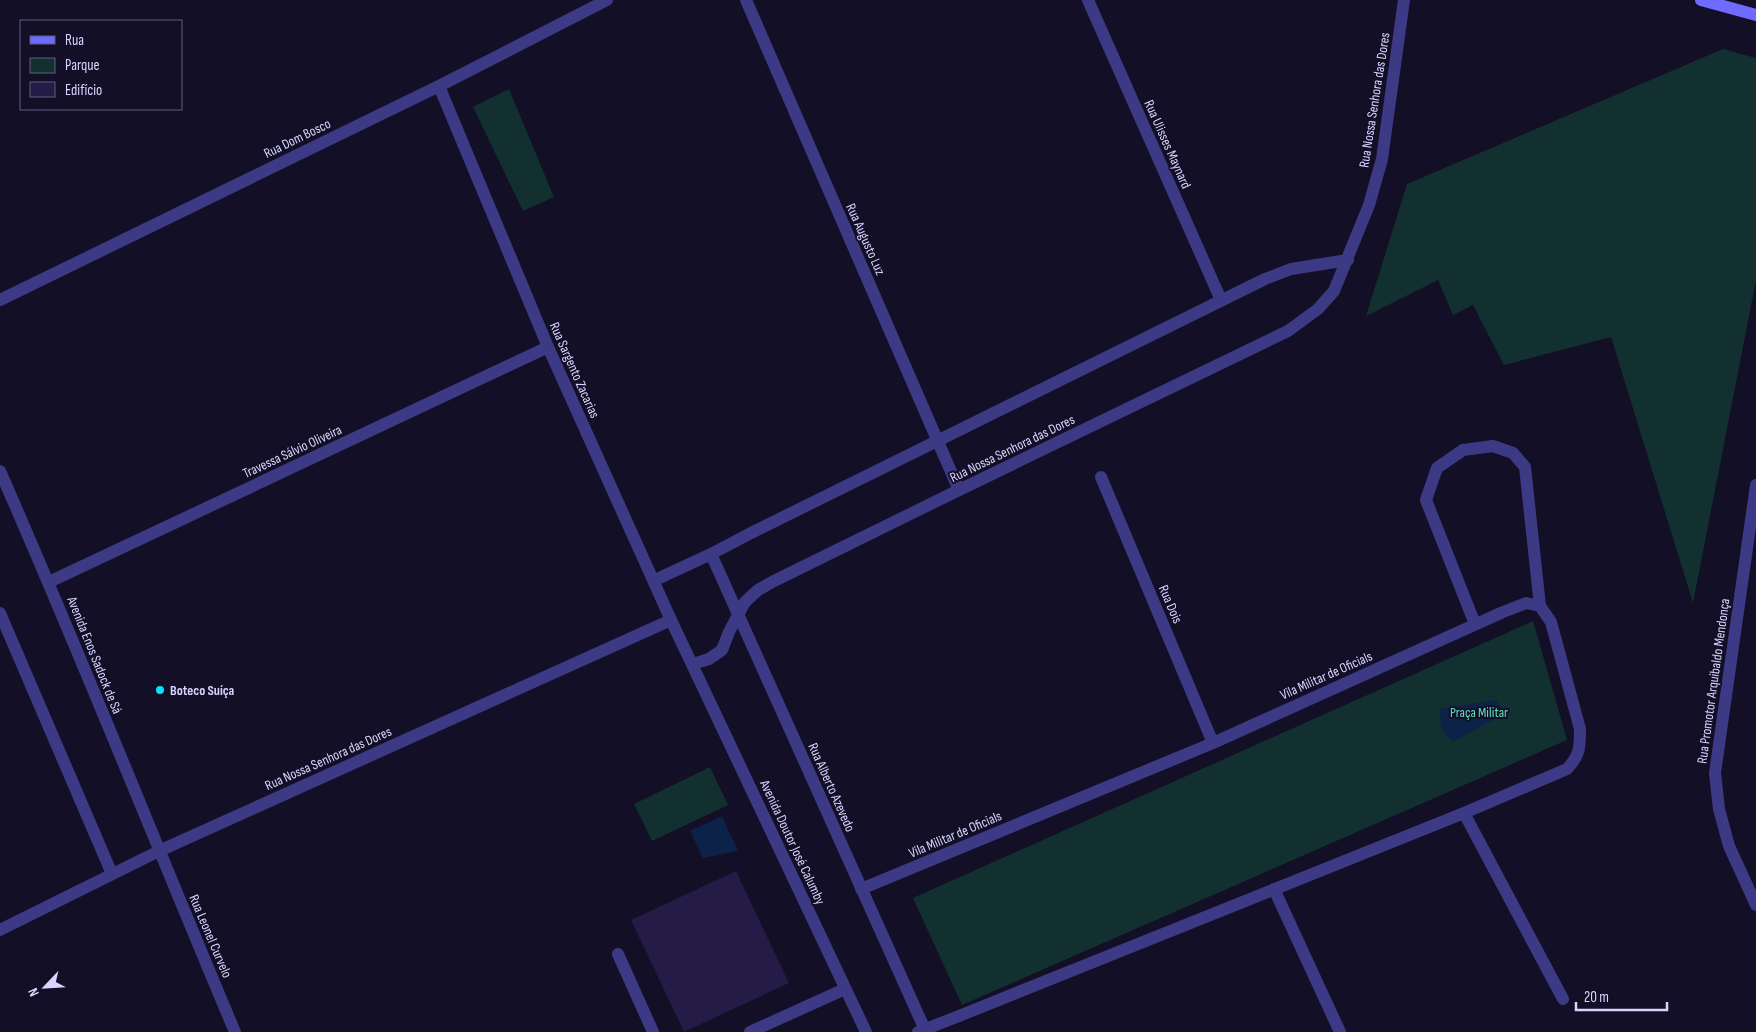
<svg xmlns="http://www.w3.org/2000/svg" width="1756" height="1032" viewBox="0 0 1756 1032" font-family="'Sofia Sans Condensed',sans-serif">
	<rect width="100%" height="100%" fill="#130f26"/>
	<path fill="#12302f" d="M1723 49 1756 58V280L1693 603 1611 337 1504 365 1473 305 1453 315 1438 280 1366 316 1407 184Z
		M509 89 554 197 523 211 473 107Z
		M1533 621 1567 740 962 1005 913 898Z
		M710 767 728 805 652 841 634 804Z"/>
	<path fill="#0c2248" d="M1497 700 1504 714 1452 742 1441 727 1440 709Z
		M722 816 738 851 703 858 690 831Z"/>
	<path fill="#241b47" d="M736 871 789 983 684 1032 631 920Z"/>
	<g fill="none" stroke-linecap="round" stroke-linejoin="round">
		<path stroke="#3d3a85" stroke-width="12" d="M1101 477 1213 743
			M1475 624 1426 500 1437 468 1463 450 1493 446 1513 453 1525 467 1540 606
			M1464 813 1563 999
			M861 889 1213 743 1503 612 1526 603 1540 606 1551 622 1580 729C1580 748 1580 755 1567 769L1464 813 959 1016
			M1274 889 1340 1032
			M618 954 653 1032
			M750 1032 845 989"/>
		<path stroke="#3d3a85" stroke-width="12" d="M746 0 959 490
			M1088 0 1221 300
			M439 86 548 347 671 620 866 1032
			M0 300 439 86 607 0
			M0 471C82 657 156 845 235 1032
			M1756 485 1715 773 1719 809 1729 846 1756 905
			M711 554 926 1032
			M655 580 711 554 751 533 1265 279 1291 269 1348 260
			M49 582 548 347
			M0 613 112 874
			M693 664 709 659 722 650 729 632 745 602 758 590 774 581 959 490 1288 331 1318 309 1334 291 1369 205 1382 159 1404 0
			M0 930 159 851 671 620
			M918 1032 959 1016"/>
		<path stroke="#6f6bff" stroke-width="12" d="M1701 0 1756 15"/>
	</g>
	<circle fill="#00e5ff" stroke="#130f26" stroke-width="2" cx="160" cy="690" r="5"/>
	<g text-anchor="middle" stroke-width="4" stroke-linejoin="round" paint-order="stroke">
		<g font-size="14" fill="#d9d4ff" stroke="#130f26">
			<text transform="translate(1374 100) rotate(-81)" y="5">Rua Nossa Senhora das Dores</text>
			<text transform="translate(297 138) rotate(-26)" y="5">Rua Dom Bosco</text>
			<text transform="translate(1168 144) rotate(66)" y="5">Rua Ulisses Maynard</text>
			<text transform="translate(866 239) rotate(66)" y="5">Rua Augusto Luz</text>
			<text transform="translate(575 370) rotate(66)" y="5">Rua Sargento Zacarias</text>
			<text transform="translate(1012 448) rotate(-26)" y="5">Rua Nossa Senhora das Dores</text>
			<text transform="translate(292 451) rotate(-25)" y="5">Travessa Sálvio Oliveira</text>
			<text transform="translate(1171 604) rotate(67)" y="5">Rua Dois</text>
			<text transform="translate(95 655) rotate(68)" y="5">Avenida Enos Sadock de Sá</text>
			<text transform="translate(1326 675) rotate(-24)" y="5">Vila Militar de Oficials</text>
			<text transform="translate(1713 681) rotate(-82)" y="5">Rua Promotor Arquibaldo Mendonça</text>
			<text transform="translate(328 758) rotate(-24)" y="5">Rua Nossa Senhora das Dores</text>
			<text transform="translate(832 787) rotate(66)" y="5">Rua Alberto Azevedo</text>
			<text transform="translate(955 834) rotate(-23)" y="5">Vila Militar de Oficials</text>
			<text transform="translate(793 842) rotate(65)" y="5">Avenida Doutor José Calumby</text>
			<text transform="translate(211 936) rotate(67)" y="5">Rua Leonel Curvelo</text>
		</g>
		<g font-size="14" font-weight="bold" fill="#d9d4ff" stroke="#130f26" text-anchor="start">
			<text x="170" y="695">Boteco Suíça</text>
		</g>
		<g font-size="14" fill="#5fe0c0" stroke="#130f26">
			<text x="1479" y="717">Praça Militar</text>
		</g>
	</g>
	<rect x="20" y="20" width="162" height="90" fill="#130f26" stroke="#625e7d"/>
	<rect x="30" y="36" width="25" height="8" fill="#6f6bff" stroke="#625e7d"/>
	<text x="65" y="45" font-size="15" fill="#d9d4ff">Rua</text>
	<rect x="30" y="58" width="25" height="15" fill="#12302f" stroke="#625e7d"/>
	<text x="65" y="70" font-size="15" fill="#d9d4ff">Parque</text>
	<rect x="30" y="82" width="25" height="15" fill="#241b47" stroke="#625e7d"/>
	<text x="65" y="95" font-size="15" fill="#d9d4ff">Edifício</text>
	<g transform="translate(45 987) rotate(245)" stroke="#130f26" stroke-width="4" paint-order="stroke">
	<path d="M0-4L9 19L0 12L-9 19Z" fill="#d9d4ff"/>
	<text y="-8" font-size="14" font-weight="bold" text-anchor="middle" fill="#d9d4ff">N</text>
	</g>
	<path d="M1576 1002v8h91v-8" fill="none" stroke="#d9d4ff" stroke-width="2.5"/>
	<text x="1584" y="1002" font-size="15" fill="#d9d4ff" stroke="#130f26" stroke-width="4" paint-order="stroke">20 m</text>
</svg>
